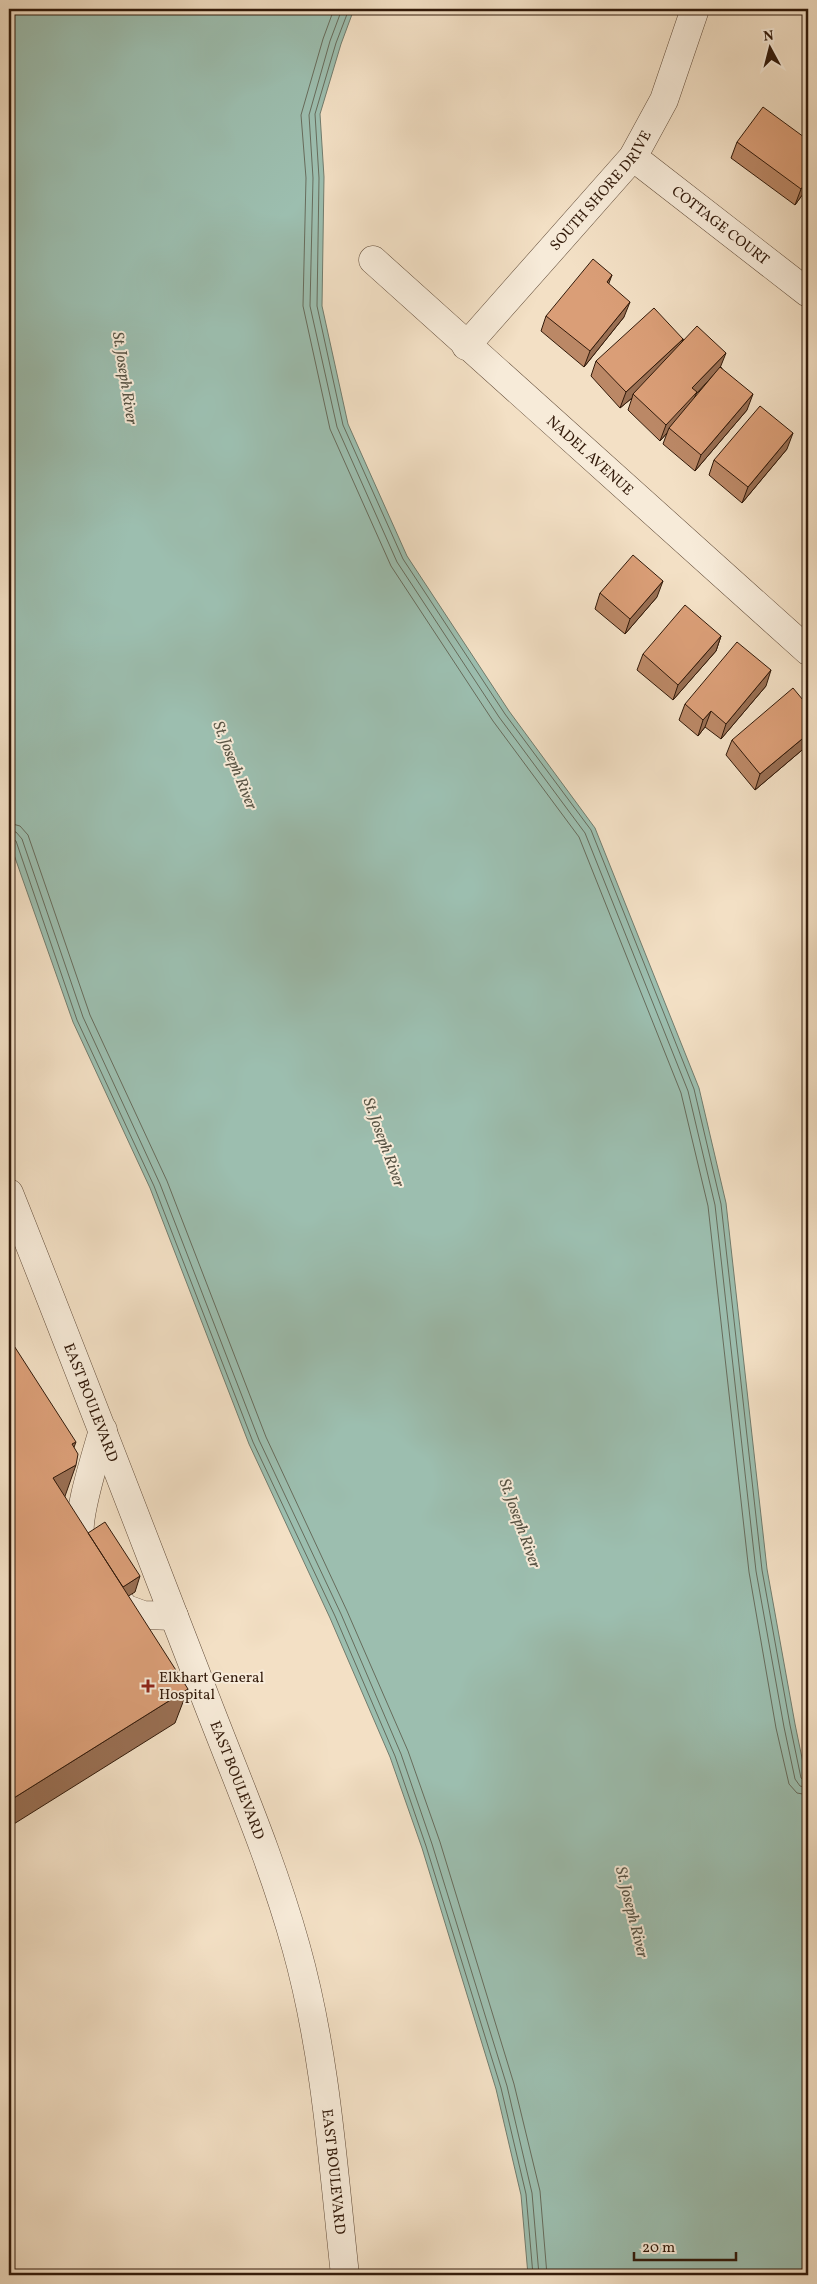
<svg xmlns="http://www.w3.org/2000/svg" width="817" height="2284" viewBox="0 0 817 2284" font-family="Vollkorn,serif">
	<rect width="100%" height="100%" fill="#f3e0c5"/>
	<filter id="stains"><feTurbulence type="fractalNoise" baseFrequency=".004" numOctaves="4"/><feColorMatrix values="0 0 0 0 .2 0 0 0 0 .09 0 0 0 0 .02 0 0 0 .5 -.17"/></filter>
	<radialGradient id="worn" r=".72"><stop offset=".6" stop-color="#630" stop-opacity="0"/><stop offset="1" stop-color="#630" stop-opacity=".3"/></radialGradient>
	<path fill="#9cbeaf" stroke="#727c6d" d="M9 9H354L341 44 320 114 324 177 322 306 348 424 407 556 509 711 595 828 699 1088 726 1203 767 1569 795 1724 808 1787V2275H528L521 2195 496 2089 422 1848 390 1757 330 1618 249 1444 150 1188 73 1022 13 852 9 831Z"/>
	<g fill="none" stroke-linecap="round" stroke-linejoin="round">
		<path stroke="#676c5c" stroke-width="1" d="M334 9 323 39 301 115 306 178 303 306 330 429 391 566 493 721 579 837 681 1093 708 1206 749 1572 776 1728 789 1784 797 1793 808 1795
			M342 9 330 41 309 115 313 178 310 306 337 427 397 562 499 717 585 833 688 1091 715 1205 756 1571 784 1727 795 1779 800 1786 808 1788
			M349 9 336 43 315 114 319 178 317 306 343 425 403 559 505 714 591 830 694 1089 721 1204 762 1570 790 1725 801 1778 808 1782
			M9 823 20 826 28 835 90 1015 167 1181 266 1437 347 1611 408 1751 440 1842 514 2084 540 2191 547 2275
			M9 831 16 832 22 839 83 1017 160 1184 259 1440 341 1614 401 1754 432 1844 507 2086 532 2193 539 2275
			M9 837 16 841 77 1020 154 1186 253 1442 335 1616 395 1756 426 1846 501 2088 526 2194 533 2275"/>
		<defs>
			<g id="minor">
				<path id="s1" d="M633 157 808 293"/>
				<path id="s2" d="M373 260 808 651"/>
				<path id="s3" d="M466 346 633 157 664 100 695 9"/>
				<path id="s4" d="M9 1193C73 1353 134 1513 196 1673 230 1764 270 1853 296 1947 326 2054 333 2166 345 2275"/>
				<path d="M91 1555C88 1550 83 1544 81 1538 75 1519 97 1452 103 1430"/>
				<path d="M113 1590 124 1608 143 1615 174 1616"/>
			</g>
		</defs>
		<use href="#minor" stroke="#624c39" stroke-width="29"/>
		<use href="#minor" stroke="#f7ebd9" stroke-width="28"/>
	</g>
	<path fill="#b86" stroke="#321a0a" fill-rule="evenodd" d="M808 140V187L795 205 731 158 737 142Z
		M609 284 624 317 584 367 541 331 546 316Z
		M683 339 721 367 747 410 695 471 663 444 667 433 660 441 628 410 632 398 620 408 591 376 596 361ZM712 377 695 398 696 394Z
		M787 449 742 503 709 475 714 460Z
		M600 593 657 597 625 634 595 609Z
		M721 636 716 651 673 700 637 670 643 654Z
		M766 686 721 739 705 727 698 736 679 720 685 704Z
		M808 706V745L755 790 726 755 732 740Z"/>
	<path fill="#996f53" stroke="#321a0a" d="M808 180V187L795 205 801 189Z
		M612 275 606 291 607 282Z
		M630 302 624 317 584 367 590 351Z
		M683 339 678 355 633 394 632 398 620 408 626 392Z
		M726 353 720 368 696 394 691 407 669 428 667 433 660 441 666 425 692 388Z
		M753 394 747 410 695 471 701 455Z
		M793 433 787 449 742 503 748 487Z
		M663 581 657 597 625 634 630 619Z
		M721 636 716 651 673 700 678 685Z
		M771 670 766 686 721 739 726 724Z
		M711 711 705 727 698 736 703 720Z
		M808 734V745L755 790 760 774Z
		M76 1442 65 1471 76 1465 64 1499 53 1478 72 1444Z
		M140 1576 135 1592 104 1611 110 1595Z
		M188 1689 175 1723 9 1827V1801Z"/>
	<path fill="#da9e77" stroke="#321a0a" d="M763 107 808 140V180L801 189 737 142Z
		M593 259 612 275 607 282 630 302 590 351 546 316Z
		M654 308 683 339 626 392 596 361Z
		M697 326 726 353 692 388 697 392 666 425 633 394Z
		M720 367 753 394 701 455 669 428Z
		M760 406 793 433 748 487 714 460Z
		M633 555 663 581 630 619 600 593Z
		M685 605 721 636 678 685 643 654Z
		M737 642 771 670 726 724 711 711 703 720 685 704Z
		M793 688 808 706V734L760 774 732 740Z
		M9 1338 76 1442 72 1444 78 1454 76 1465 53 1478 188 1689 9 1801Z
		M105 1522 140 1576 123 1587 88 1533Z"/>
	<path fill="#8f2418" stroke="#f7ebd9" stroke-width="2" d="M145.5 1678.5h5v5h5v5h-5v5h-5v-5h-5v-5h5z"/>
	<g text-anchor="middle" stroke-width="4" stroke-linejoin="round" paint-order="stroke">
		<g font-size="15" fill="#321a0a" stroke="#f7ebd9">
			<text dy="5" stroke="none"><textPath href="#s3" startOffset="206">SOUTH SHORE DRIVE</textPath></text>
			<text dy="5" stroke="none"><textPath href="#s1" startOffset="111">COTTAGE COURT</textPath></text>
			<text dy="5" stroke="none"><textPath href="#s2" startOffset="292">NADEL AVENUE</textPath></text>
			<text dy="5" stroke="none"><textPath href="#s4" startOffset="225">EAST BOULEVARD</textPath></text>
			<text dy="5" stroke="none"><textPath href="#s4" startOffset="630">EAST BOULEVARD</textPath></text>
			<text dy="5" stroke="none"><textPath href="#s4" startOffset="1035">EAST BOULEVARD</textPath></text>
		</g>
		<g font-size="15" fill="#321a0a" stroke="#f7ebd9" text-anchor="start">
			<text x="159" y="1682">Elkhart General<tspan x="159" dy="17">Hospital</tspan></text>
		</g>
		<g font-size="16" font-style="italic" fill="#575344" stroke="#f7ebd9">
			<text transform="translate(126 378) rotate(81)" y="6">St. Joseph River</text>
			<text transform="translate(236 765) rotate(68)" y="6">St. Joseph River</text>
			<text transform="translate(385 1142) rotate(70)" y="6">St. Joseph River</text>
			<text transform="translate(521 1523) rotate(70)" y="6">St. Joseph River</text>
			<text transform="translate(633 1912) rotate(76)" y="6">St. Joseph River</text>
		</g>
	</g>
	<rect width="817" height="2284" fill="none" stroke="#f3e0c5" stroke-width="30"/>
	<rect x="10" y="10" width="797" height="2264" fill="none" stroke="#321a0a" stroke-width="2.5"/>
	<rect x="15" y="15" width="787" height="2254" fill="none" stroke="#321a0a"/>
	<g transform="translate(770 48) rotate(353)" stroke="#f7ebd9" stroke-width="4" paint-order="stroke">
	<path d="M0-4L9 19L0 12L-9 19Z" fill="#321a0a"/>
	<text y="-8" font-size="14" font-weight="bold" text-anchor="middle" fill="#321a0a">N</text>
	</g>
	<path d="M634 2252v8h102v-8" fill="none" stroke="#321a0a" stroke-width="2.5"/>
	<text x="642" y="2252" font-size="15" fill="#321a0a" stroke="#f7ebd9" stroke-width="4" paint-order="stroke">20 m</text>
	<rect width="100%" height="100%" filter="url(#stains)"/>
	<rect width="100%" height="100%" fill="url(#worn)"/>
</svg>
